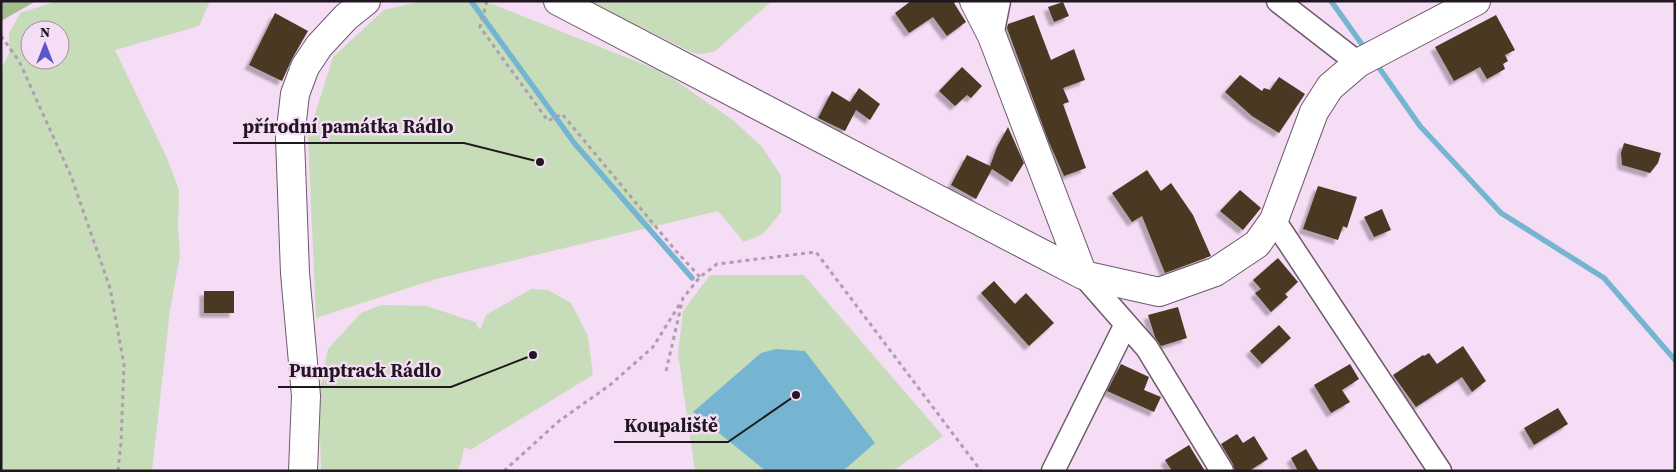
<svg xmlns="http://www.w3.org/2000/svg" width="1676" height="472" viewBox="0 0 1676 472" font-family="'Source Serif 4',serif">
	<defs>
		<filter id="shadow"><feDropShadow dx="-4.5" dy="4.5" stdDeviation="1" flood-color="#0004"/></filter>
	</defs>
	<rect width="100%" height="100%" fill="#f5ddf5"/>
	<path fill="#c7ddb9" fill-rule="evenodd" d="M57 1H210L199 26 115 50 167 158 179 190 178 228 180 255 170 310 152 471H1V69L9 54V34L20 13ZM30 30H60V60H30Z
		M422 1H478L492 4 663 72 733 120 763 148 781 176V212L763 234 744 242 718 211 436 279 316 318 308 136 333 57 384 10Z
		M588 1H772L715 51 702 54 693 53Z
		M710 275H804L943 436 893 471H695L678 354 683 311Z
		M531 289 548 290 571 303 588 336 593 375 470 450 464 447 461 463 457 471H321L319 393 328 349 361 313 381 305 427 306 475 322 480 330 486 315Z"/>
	<path fill="#a1bf8c" d="M1 1H36L1 21Z"/>
	<path fill="#75b5d1" d="M776 349 805 351 875 443 843 471H766L693 412 761 353Z"/>
	<g fill="none" stroke-linecap="round" stroke-linejoin="round">
		<path stroke="#75b5d1" stroke-width="5.5" d="M471 1 575 144 692 278
			M1331 1 1366 50
			M1375 62 1420 126 1501 213 1604 278 1675 360"/>
	</g>
	<path fill="#493923" filter="url(#shadow)" d="M911 1H957L954 3 966 22 947 36 933 17 909 33 895 13Z
		M1063 2 1069 16 1054 22 1048 7Z
		M275 13 308 31 292 59 282 81 249 65Z
		M1034 15 1051 60 1074 49 1085 80 1063 88 1069 102 1063 104 1086 168 1064 176 1048 140 1007 28 1008 24Z
		M1496 15 1515 50 1505 55 1508 61 1503 64 1505 69 1487 79 1480 67 1454 81 1435 47Z
		M962 67 982 86 971 98 967 95 955 106 939 91Z
		M1240 75 1262 91 1264 88 1270 90 1279 77 1305 94 1279 133 1252 116 1225 92Z
		M859 88 880 104 870 120 856 110 845 131 818 118 832 91 850 102Z
		M1008 127 1024 163 1012 182 992 169 976 199 951 185 967 155 990 166 997 147Z
		M1624 143 1661 153 1658 163 1650 173 1622 165 1621 153Z
		M1147 170 1161 191 1171 183 1193 215 1211 256 1165 273 1142 216 1132 222 1112 193Z
		M1318 186 1357 197 1347 228 1343 226 1338 240 1303 229Z
		M1240 190 1261 208 1243 230 1220 211Z
		M1382 209 1391 230 1374 237 1364 217Z
		M1278 258 1298 282 1285 294 1288 297 1271 312 1255 293 1261 289 1253 280Z
		M994 281 1015 304 1026 293 1054 323 1029 346 981 293Z
		M204 291H234V313H204Z
		M1178 307 1187 338 1161 346 1155 337 1148 315Z
		M1279 325 1291 338 1262 364 1250 351Z
		M1463 346 1486 381 1472 392 1462 377 1416 407 1393 375 1423 355 1424 356 1429 353 1437 364Z
		M1121 364 1149 377 1144 390 1161 397 1154 412 1107 391Z
		M1350 364 1359 379 1342 390 1350 402 1331 413 1314 385Z
		M1558 408 1568 424 1534 445 1524 428Z
		M1237 434 1243 443 1254 436 1268 459 1249 471H1235L1233 464 1221 444Z
		M1189 445 1205 471H1172L1165 460Z
		M1306 449 1319 471H1298L1291 458Z"/>
	<g fill="none" stroke-linecap="round" stroke-linejoin="round">
		<defs>
			<path id="street" d="M1278 1 1358 63
				M992 36 999 1
				M1274 220 1440 471
				M1083 275 1147 348 1222 471
				M1053 471 1126 324"/>
			<path id="secondary" d="M558 1 1083 275 1159 292 1215 272 1257 244 1274 220 1314 112 1330 87 1358 63 1476 1
				M974 1 992 36 1083 275
				M303 471 306 396 295 273 290 138 295 94 305 67 319 46 346 17 366 1"/>
		</defs>
		<use href="#street" stroke="#6e596d" stroke-width="25"/>
		<use href="#secondary" stroke="#6e596d" stroke-width="30"/>
		<path stroke="#b09db0" stroke-width="3" stroke-dasharray="4 4" stroke-linecap="butt" d="M487 1 480 27 548 121 562 114 676 251 700 277
			M1 36 19 61 71 176 110 288 124 365 121 442 118 471
			M666 371 683 298 700 277 717 264 816 252 981 471
			M504 471 559 421 610 385 653 347 681 302"/>
		<use href="#street" stroke="#fff" stroke-width="22"/>
		<use href="#secondary" stroke="#fff" stroke-width="28"/>
	</g>
	<path fill="none" stroke="#201720" stroke-width="2" d="M540 162L464 143H233M533 355L451 387H278M796 395L728 442H614"/>
	<g fill="#201720" stroke="#f5ddf5" stroke-width="2">
		<circle cx="540" cy="162" r="5"/>
		<circle cx="533" cy="355" r="5"/>
		<circle cx="796" cy="395" r="5"/>
	</g>
	<g font-size="19" text-anchor="middle" font-weight="bold" fill="#201720" stroke="#f5ddf5" stroke-width="5" stroke-linejoin="round" paint-order="stroke">
		<text x="348" y="133">přírodní památka Rádlo</text>
		<text x="365" y="377">Pumptrack Rádlo</text>
		<text x="671" y="432">Koupaliště</text>
	</g>
	<rect width="1676" height="472" fill="none" stroke="#201720" stroke-width="5"/>
	<g transform="translate(45 45)"><circle r="24" fill="#f5ddf5" stroke="#a08ea0"/>
	<path d="M0-4L9 19L0 12L-9 19Z" fill="#5956ce"/>
	<text y="-8" font-size="14" font-weight="bold" text-anchor="middle" fill="#201720">N</text>
	</g>
</svg>
